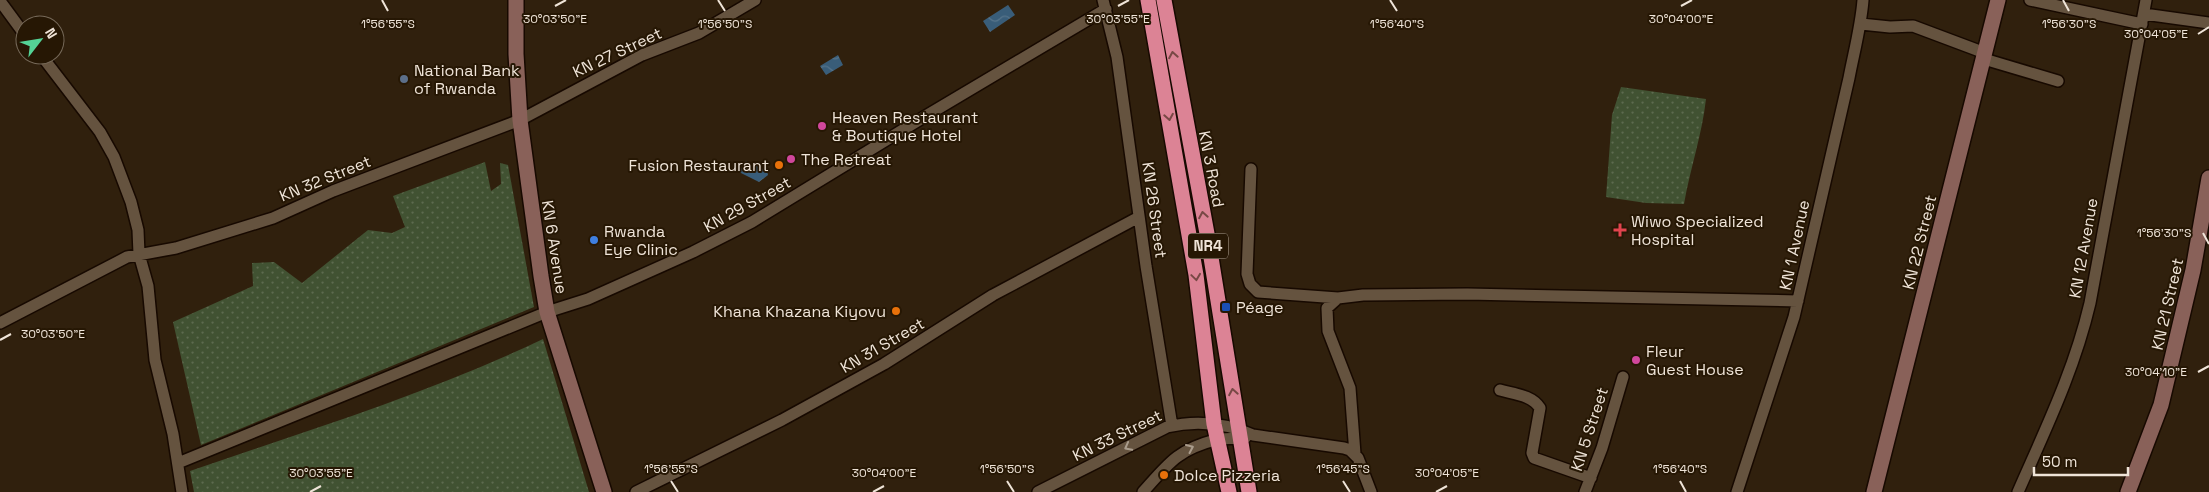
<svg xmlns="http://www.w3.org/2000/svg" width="2209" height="492" viewBox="0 0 2209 492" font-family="'Space Grotesk',sans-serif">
	<defs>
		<pattern id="grass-dots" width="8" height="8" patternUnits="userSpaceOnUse" patternTransform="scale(1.25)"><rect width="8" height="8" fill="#415232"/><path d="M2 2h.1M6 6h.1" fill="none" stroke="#5d6b4f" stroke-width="1.8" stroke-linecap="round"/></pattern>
		<pattern id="water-waves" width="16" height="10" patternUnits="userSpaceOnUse" patternTransform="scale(1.25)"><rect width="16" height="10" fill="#395d79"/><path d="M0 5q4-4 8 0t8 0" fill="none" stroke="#56748b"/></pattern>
	</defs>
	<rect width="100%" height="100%" fill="#30200d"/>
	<path fill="url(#grass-dots)" d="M1621 87 1706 99C1702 135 1690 169 1684 204L1646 203 1606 197 1612 115Z
		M485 162 491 191 501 184 500 163 508 165 534 307 201 445 173 322 253 286 252 263 274 262 302 283 368 230 392 233 405 227 393 196Z
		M543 339 589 492H194L190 471C309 430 430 393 543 339Z"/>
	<path fill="url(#water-waves)" d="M1008 5 1015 15 990 32 983 21Z
		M838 55 843 65 826 75 820 66Z
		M746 161 767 171 768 175 759 182 739 172Z"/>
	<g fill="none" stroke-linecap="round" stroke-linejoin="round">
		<defs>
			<path id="street" d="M1103 0 1117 57 1146 266 1172 426
				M2030 0 2142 24
				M0 1 25 35
				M2144 14 2209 23
				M1861 24 1890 27 1913 26 1985 53
				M41 55 100 132 114 157 131 202 138 230 139 254 148 286 155 360 173 434 182 492
				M1984 59 2058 81
				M1251 169 1247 274 1250 284 1258 292 1338 298 1363 295 1467 294 1798 301
				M1338 298 1327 308 1328 331 1350 388 1355 454
				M0 323 127 257 176 248 273 218 333 191 520 120 642 55 699 33 755 0
				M1500 390C1514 394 1532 395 1540 408L1532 453 1534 458 1591 478
				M178 463 547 312 588 299 693 252 752 222 924 117 1106 9
				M636 492 782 420 884 364 993 295 1139 217
				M1038 492 1167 427C1197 420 1225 423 1253 435L1344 448 1350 450 1358 458 1371 492
				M1143 492C1168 464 1177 450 1215 440 1225 437 1236 440 1246 437
				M1585 492 1602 448 1623 377
				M1737 492 1794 317 1849 78C1854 52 1861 26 1863 0
				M2018 492C2046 428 2074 371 2090 303L2146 0"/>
			<path id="secondary" d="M516 0V54L520 120 541 276 547 312 604 492
				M1874 492 1998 0
				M2128 492 2161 405 2193 270 2209 178"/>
			<path id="highway" d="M1148 0 1196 275 1214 424 1229 492
				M1164 0 1208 239 1249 492"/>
		</defs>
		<use href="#street" stroke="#170900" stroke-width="14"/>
		<use href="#secondary" stroke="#170900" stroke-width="18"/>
		<use href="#highway" stroke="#170900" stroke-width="18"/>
		<use href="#street" stroke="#65533f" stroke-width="11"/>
		<use href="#secondary" stroke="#896159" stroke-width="15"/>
		<use href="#highway" stroke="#dc8395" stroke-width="15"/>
	</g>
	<defs><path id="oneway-chevron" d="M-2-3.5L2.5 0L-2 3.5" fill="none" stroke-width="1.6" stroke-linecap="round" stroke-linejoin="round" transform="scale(1.25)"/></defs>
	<g stroke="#784845">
		<use href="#oneway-chevron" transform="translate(1173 55) rotate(-100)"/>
		<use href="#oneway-chevron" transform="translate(1169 117) rotate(80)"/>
		<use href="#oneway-chevron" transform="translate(1203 215) rotate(-100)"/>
		<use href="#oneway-chevron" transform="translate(1196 277) rotate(82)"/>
		<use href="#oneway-chevron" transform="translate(1233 392) rotate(-100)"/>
	</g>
	<g stroke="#aa9c8c">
		<use href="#oneway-chevron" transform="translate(1128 447) rotate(152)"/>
		<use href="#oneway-chevron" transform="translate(1190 448) rotate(-24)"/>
	</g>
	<path fill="none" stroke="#efe4d8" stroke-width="2" d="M382 0 388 11M718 0 725 11M1390 0 1397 11M2063 0 2069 11M555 6 566 0M1118 6 1129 0M1681 6 1692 0M2198 34 2209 27M2203 233 2209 244M0 340 11 334M2198 372 2209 366M671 481 678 492M1007 481 1014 492M1343 481 1350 492M1680 481 1686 492M310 492 321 486M873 492 884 486M1436 492 1447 486"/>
	<circle fill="#5c6f8a" stroke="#261704" stroke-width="2" cx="404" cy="79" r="5"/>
	<g fill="#d1479c" stroke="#261704" stroke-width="2">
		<circle cx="822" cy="126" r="5"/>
		<circle cx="791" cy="159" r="5"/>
		<circle cx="1636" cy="360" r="5"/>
	</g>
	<g fill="#e8710a" stroke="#261704" stroke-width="2">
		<circle cx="779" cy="165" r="5"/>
		<circle cx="896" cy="311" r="5"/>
		<circle cx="1164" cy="475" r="5"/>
	</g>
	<path fill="#e0444e" stroke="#261704" stroke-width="2" d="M1617.5 222.5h5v5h5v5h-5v5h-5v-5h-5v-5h5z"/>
	<circle fill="#3f7fe0" stroke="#261704" stroke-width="2" cx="594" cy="240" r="5"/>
	<rect fill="#1a4fb4" stroke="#261704" stroke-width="2" x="1221" y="302" width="10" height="10" rx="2.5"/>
	<g text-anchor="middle" stroke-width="4" stroke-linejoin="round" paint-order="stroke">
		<rect fill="#261704" stroke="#b3a698" stroke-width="1" x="1188" y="233.5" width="40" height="25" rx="4"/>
		<g font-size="15" font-weight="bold" fill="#efe4d8">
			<text x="1208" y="251">NR4</text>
		</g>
		<g font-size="16" fill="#efe4d8" stroke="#261704">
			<text transform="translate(617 52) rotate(-25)" y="6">KN 27 Street</text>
			<text transform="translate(1212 169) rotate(79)" y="6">KN 3 Road</text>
			<text transform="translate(325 178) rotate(-22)" y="6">KN 32 Street</text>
			<text transform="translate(747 204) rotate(-29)" y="6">KN 29 Street</text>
			<text transform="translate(1155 210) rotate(82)" y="6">KN 26 Street</text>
			<text transform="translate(1919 242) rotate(-76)" y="6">KN 22 Street</text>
			<text transform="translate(1794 245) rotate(-78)" y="6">KN 1 Avenue</text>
			<text transform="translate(555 247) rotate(81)" y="6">KN 6 Avenue</text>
			<text transform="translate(2083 248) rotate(-80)" y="6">KN 12 Avenue</text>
			<text transform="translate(2167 304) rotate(-77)" y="6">KN 21 Street</text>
			<text transform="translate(882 345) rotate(-30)" y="6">KN 31 Street</text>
			<text transform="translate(1589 429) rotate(-72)" y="6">KN 5 Street</text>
			<text transform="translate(1117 435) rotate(-26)" y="6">KN 33 Street</text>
		</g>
		<g font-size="16" fill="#efe4d8" stroke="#261704" text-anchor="start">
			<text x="414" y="76">National Bank<tspan x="414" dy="18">of Rwanda</tspan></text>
			<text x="832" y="123">Heaven Restaurant<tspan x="832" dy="18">&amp; Boutique Hotel</tspan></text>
			<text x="801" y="165">The Retreat</text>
			<text x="769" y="171" text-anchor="end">Fusion Restaurant</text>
			<text x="1631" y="227">Wiwo Specialized<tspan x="1631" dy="18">Hospital</tspan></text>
			<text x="604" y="237">Rwanda<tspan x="604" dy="18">Eye Clinic</tspan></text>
			<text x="1236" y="313">Péage</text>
			<text x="886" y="317" text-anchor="end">Khana Khazana Kiyovu</text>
			<text x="1646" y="357">Fleur<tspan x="1646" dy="18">Guest House</tspan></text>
			<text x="1174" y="481">Dolce Pizzeria</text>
		</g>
	</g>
	<g font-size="12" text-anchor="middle" fill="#efe4d8" stroke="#261704" stroke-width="4" stroke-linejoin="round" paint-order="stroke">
		<text x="555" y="23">30°03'50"E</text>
		<text x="1118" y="23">30°03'55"E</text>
		<text x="1681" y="23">30°04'00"E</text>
		<text x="1397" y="28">1°56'40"S</text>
		<text x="388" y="28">1°56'55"S</text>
		<text x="725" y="28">1°56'50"S</text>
		<text x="2069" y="28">1°56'30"S</text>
		<text x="2156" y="38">30°04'05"E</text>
		<text x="2164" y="237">1°56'30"S</text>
		<text x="53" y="338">30°03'50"E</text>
		<text x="2156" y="376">30°04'10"E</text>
		<text x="671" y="473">1°56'55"S</text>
		<text x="1007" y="473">1°56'50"S</text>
		<text x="1343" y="473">1°56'45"S</text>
		<text x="1680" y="473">1°56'40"S</text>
		<text x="321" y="477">30°03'55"E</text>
		<text x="884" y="477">30°04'00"E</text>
		<text x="1447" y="477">30°04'05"E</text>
	</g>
	<g transform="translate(40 40) rotate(59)"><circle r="24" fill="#261704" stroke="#766959"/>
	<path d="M0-4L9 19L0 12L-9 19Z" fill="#54d396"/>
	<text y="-8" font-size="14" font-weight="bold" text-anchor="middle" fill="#efe4d8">N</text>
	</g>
	<path d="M2034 467v8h94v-8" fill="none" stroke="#efe4d8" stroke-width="2.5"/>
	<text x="2042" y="467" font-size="15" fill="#efe4d8" stroke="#261704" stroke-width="4" paint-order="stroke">50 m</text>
</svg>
